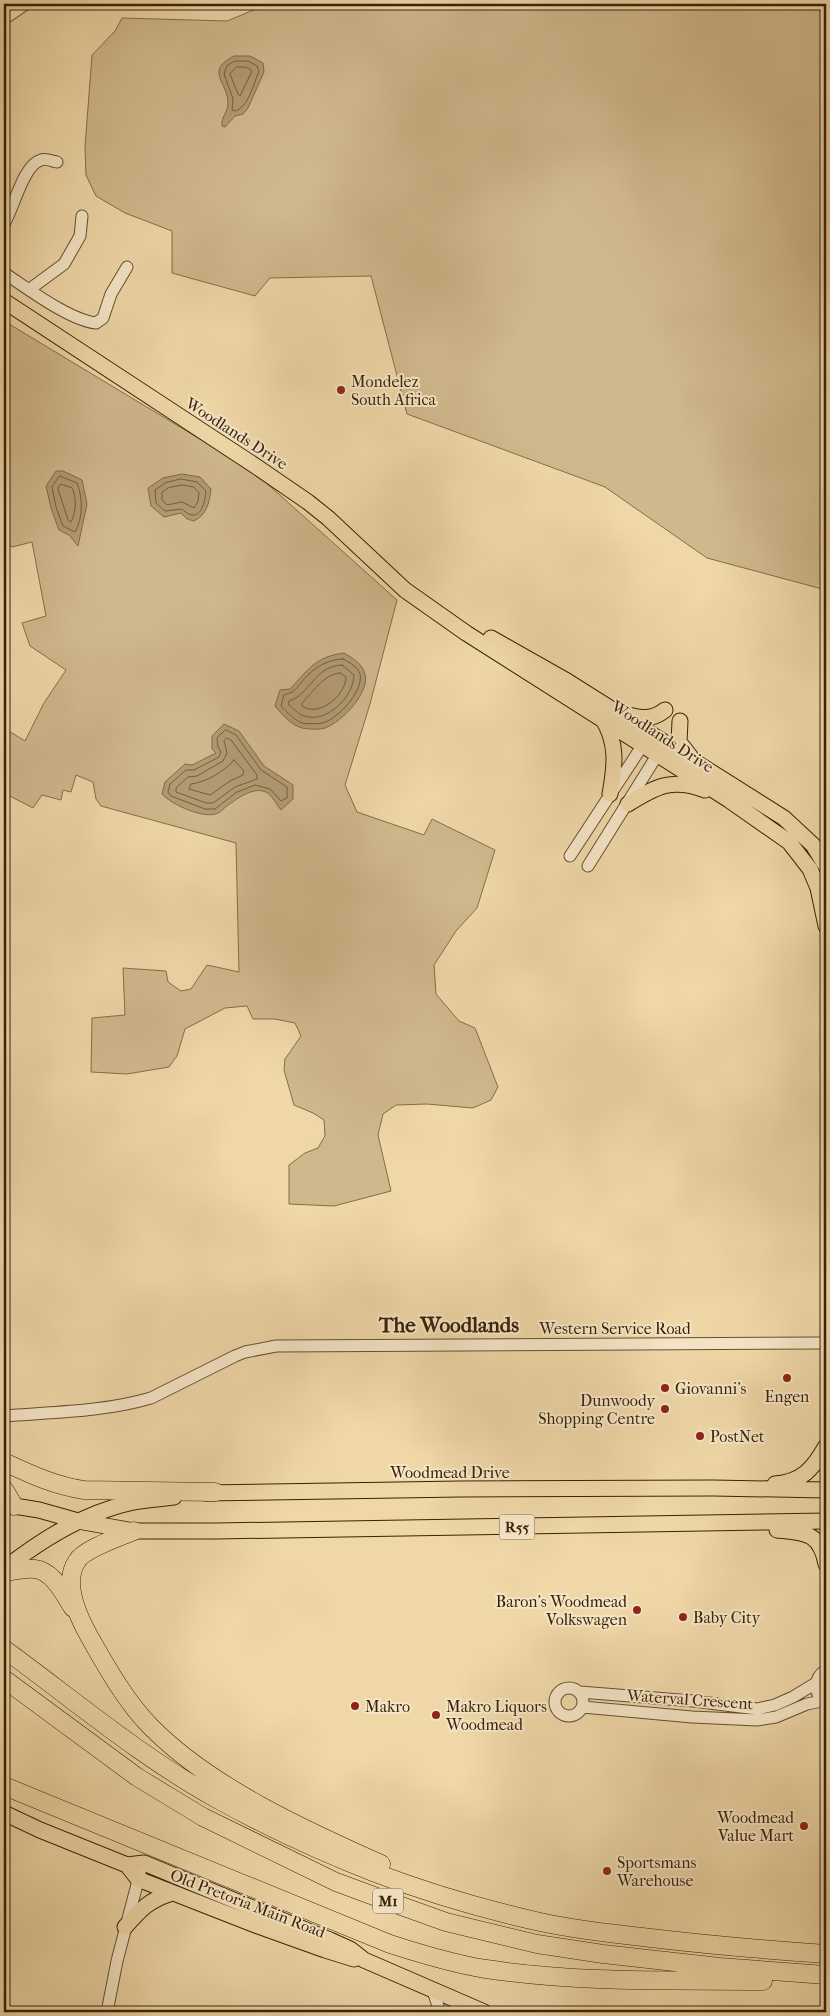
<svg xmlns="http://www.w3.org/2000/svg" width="830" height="2016" viewBox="0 0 830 2016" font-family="'IM FELL French Canon',serif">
	<rect width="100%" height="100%" fill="#efd7a8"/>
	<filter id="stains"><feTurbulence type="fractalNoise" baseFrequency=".004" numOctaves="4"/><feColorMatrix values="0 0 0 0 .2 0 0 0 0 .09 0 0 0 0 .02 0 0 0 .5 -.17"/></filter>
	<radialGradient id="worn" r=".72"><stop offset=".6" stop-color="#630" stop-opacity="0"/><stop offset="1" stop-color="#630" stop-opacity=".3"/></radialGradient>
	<path fill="#d0b88d" stroke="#846d4a" d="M268 4H826V590L707 558 605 487 407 414 371 276 270 278 255 296 172 273V231L125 213 96 196 86 175 85 147 92 55 115 31 122 18 227 21Z
		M4 321 253 471 397 600 370 704 345 785 357 812 424 835 432 819 495 850 477 908 456 931 434 965 436 994 459 1021 475 1028 498 1087 491 1100 473 1108 427 1104 396 1105 383 1114 378 1135 391 1191 334 1206 289 1204V1165L305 1153 318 1148 325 1136 324 1120 313 1113 294 1105 284 1070 285 1059 301 1036 295 1023 275 1019H253L247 1006 225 1008 185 1029 177 1056 169 1067 127 1074 91 1072 92 1018 125 1015 123 968 166 971 168 982 181 991 191 989 207 965 239 972 236 843 101 806 96 799 93 782 76 775 71 792 63 790 61 800 42 795 33 808 4 793V728L25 741 44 703 66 670 30 646 22 623 46 616 32 542 12 547 4 541Z"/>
	<path fill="#b19971" stroke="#816947" d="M234 56H250L263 63 264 72 248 108 243 114 235 116 225 127 222 126C221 116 228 113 228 103 228 82 204 71 234 56Z
		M56 471H63L82 480 87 504 78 546 69 535 59 530 51 508 46 486Z
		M182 474 200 477 211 489C209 504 207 514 194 521L187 519 181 513 164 517 151 506 148 488 163 478Z
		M344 653C352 658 360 662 364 671 373 690 342 722 325 728 320 730 307 729 302 728 291 725 282 714 275 706L280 690 290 689C309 669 315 657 344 653Z
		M224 724 239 731 264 766 293 785V799L281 810C277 805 273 798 269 794 256 784 238 798 227 806 224 808 221 812 218 813 204 820 171 804 162 794L165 782 185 764 192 765 216 753 212 749V736Z"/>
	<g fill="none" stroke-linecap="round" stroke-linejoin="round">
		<path stroke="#745e3c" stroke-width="1" d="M235 61H248L257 66 259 71C254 83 248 108 235 111L232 110 233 99 224 74 227 66Z
			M237 67H246L252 71 240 96 238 94 230 74Z
			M60 476 77 483C83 497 83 519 75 532L63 526 56 507 52 487Z
			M181 479 197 482 206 491C205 499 203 516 192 515 188 515 184 510 181 509L165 511 156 503 155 490 165 483Z
			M61 484 72 488C77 498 76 512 71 522L68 520 58 489Z
			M182 485 194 487 199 493 198 501 194 508 182 502 167 505 162 500V492L168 488Z
			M343 659C349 662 358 667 360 674 364 691 337 720 322 723 317 724 307 724 302 723 294 720 287 712 281 706L284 695C299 691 297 685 308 675 317 666 330 659 343 659Z
			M342 665 354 675C354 696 327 724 304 716 298 714 293 708 288 704L289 701C310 695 314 666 342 665Z
			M340 673 346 677C346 695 319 718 302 706V703C313 692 324 674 340 673Z
			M226 730 236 735 261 770 287 787V798L281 801 270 789 255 785 237 792 215 809H205L171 796 168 792 170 784 186 770H194L219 757 221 752 218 747 217 738Z
			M227 738 231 740 257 775V779L235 787 213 803H206L176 792V788L188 777 197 776 223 761 227 753 224 741Z
			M234 760 244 771 243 775 230 781 210 795 189 789 191 784C206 782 224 772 234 760Z"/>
		<defs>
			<path id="minor" d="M4 19 26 4
				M4 224C14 208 23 165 41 160 46 158 52 161 57 162
				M4 273C27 288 69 320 96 323L103 318 111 294 127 267
				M30 289 64 264 80 236 82 216
				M570 856 646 740
				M588 866 661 749
				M4 1416C53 1412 103 1412 151 1398L235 1356 245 1352 276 1346 826 1343
				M826 1670C812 1679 814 1695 826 1704
				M555 1702a14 14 0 1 1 28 0a14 14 0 1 1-28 0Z
				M580 1692 693 1701 757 1709 775 1705 793 1697 816 1683
				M583 1707 692 1717 757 1720 776 1717 807 1704 822 1701
				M432 1988 440 2012
				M107 2012 117 1961 140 1873"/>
			<path id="major" d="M4 301 257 467 308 502 328 518 405 590 466 633 729 800 789 842 810 869 818 888 826 926
				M491 638 567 681 784 818 813 845 826 866
				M624 714C641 718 651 721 665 710
				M602 718C618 743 615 766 610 794
				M680 721 679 742 690 756
				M628 804C655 787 672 777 705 790
				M775 1484C802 1482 813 1469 826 1446
				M205 1493 461 1489 713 1488 826 1490
				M4 1507 14 1506 39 1510 78 1521 134 1531H217L826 1521
				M777 1530C805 1533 820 1532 826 1564
				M4 1569C41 1540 82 1514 129 1503 143 1500 159 1499 174 1497
				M4 1813 40 1830 127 1865 144 1863 330 1940 350 1949 364 1960 484 2012
				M127 1865 138 1879 258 1926 325 1950 354 1959
				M125 1927C141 1909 149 1900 172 1893"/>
			<path id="highway" d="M4 1462C30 1474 55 1486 84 1490L215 1492
				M4 1489 14 1506
				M134 1531C120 1537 84 1549 77 1561 62 1583 78 1616 89 1636 106 1666 126 1702 151 1727 210 1787 305 1830 381 1864
				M4 1572C14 1571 25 1568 35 1569 53 1571 64 1594 73 1608
				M4 1649C74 1700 141 1757 217 1799 322 1857 424 1896 540 1922 577 1930 614 1934 651 1938 710 1945 768 1950 826 1954
				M4 1679 137 1777 203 1817 336 1882 393 1903 446 1922 537 1944 603 1954 720 1967 826 1975
				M4 1786 390 1944C421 1954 453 1964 486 1969 577 1983 671 1980 763 1981"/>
		</defs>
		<use href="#minor" stroke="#664f2f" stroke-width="13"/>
		<use href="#major" stroke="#382207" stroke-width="17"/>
		<use href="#highway" stroke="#382207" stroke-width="19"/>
		<use href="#minor" stroke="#f5e5c6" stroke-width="11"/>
		<use href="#major" stroke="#efd7a8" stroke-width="15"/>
		<use href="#highway" stroke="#efd7a8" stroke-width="18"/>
	</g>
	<g fill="#8f2418" stroke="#f5e5c6" stroke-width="2">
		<circle cx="341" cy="390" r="5"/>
		<circle cx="787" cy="1378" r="5"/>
		<circle cx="665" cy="1388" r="5"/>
		<circle cx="665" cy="1409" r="5"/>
		<circle cx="700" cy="1436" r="5"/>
		<circle cx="637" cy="1610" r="5"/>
		<circle cx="683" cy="1617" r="5"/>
		<circle cx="355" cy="1706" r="5"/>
		<circle cx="436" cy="1715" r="5"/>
		<circle cx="804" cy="1826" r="5"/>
		<circle cx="607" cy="1871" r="5"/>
	</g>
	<g text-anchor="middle" stroke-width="4" stroke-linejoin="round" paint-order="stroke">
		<g fill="#f5e5c6" stroke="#715c40" stroke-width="1">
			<rect x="499.5" y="1514.5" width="35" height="25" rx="4"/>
			<rect x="373" y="1888.5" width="30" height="25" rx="4"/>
		</g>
		<g font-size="15" font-weight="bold" fill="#382207">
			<text x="517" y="1532">R55</text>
			<text x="388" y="1906">M1</text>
		</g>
		<g font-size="16" fill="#382207" stroke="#f5e5c6" text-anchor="start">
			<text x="351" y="387">Mondelez<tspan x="351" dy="18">South Africa</tspan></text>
			<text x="675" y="1394">Giovanni's</text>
			<text x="787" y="1402" text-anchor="middle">Engen</text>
			<text x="655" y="1406" text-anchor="end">Dunwoody<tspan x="655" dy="18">Shopping Centre</tspan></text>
			<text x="710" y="1442">PostNet</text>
			<text x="627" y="1607" text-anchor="end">Baron's Woodmead<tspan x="627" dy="18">Volkswagen</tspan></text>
			<text x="693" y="1623">Baby City</text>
			<text x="365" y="1712">Makro</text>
			<text x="446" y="1712">Makro Liquors<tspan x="446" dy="18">Woodmead</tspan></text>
			<text x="794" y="1823" text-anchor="end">Woodmead<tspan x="794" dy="18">Value Mart</tspan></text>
			<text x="617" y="1868">Sportsmans<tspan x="617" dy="18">Warehouse</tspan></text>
		</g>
		<g font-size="16" fill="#382207" stroke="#f5e5c6">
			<text transform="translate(237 433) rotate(33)" y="6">Woodlands Drive</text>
			<text transform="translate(663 736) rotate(33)" y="6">Woodlands Drive</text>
			<text x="615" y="1334">Western Service Road</text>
			<text x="450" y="1478">Woodmead Drive</text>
			<text transform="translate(690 1699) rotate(4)" y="6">Waterval Crescent</text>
			<text transform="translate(248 1903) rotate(21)" y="6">Old Pretoria Main Road</text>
		</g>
		<g font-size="21" font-weight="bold" fill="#382207" stroke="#f5e5c6">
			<text x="449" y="1332">The Woodlands</text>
		</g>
	</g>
	<rect width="830" height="2016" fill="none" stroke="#efd7a8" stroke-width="20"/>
	<rect x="5" y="5" width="820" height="2006" fill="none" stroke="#382207" stroke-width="2.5"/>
	<rect x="10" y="10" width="810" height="1996" fill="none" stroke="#382207"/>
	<rect width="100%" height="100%" filter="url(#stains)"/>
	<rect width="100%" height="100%" fill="url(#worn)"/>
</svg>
